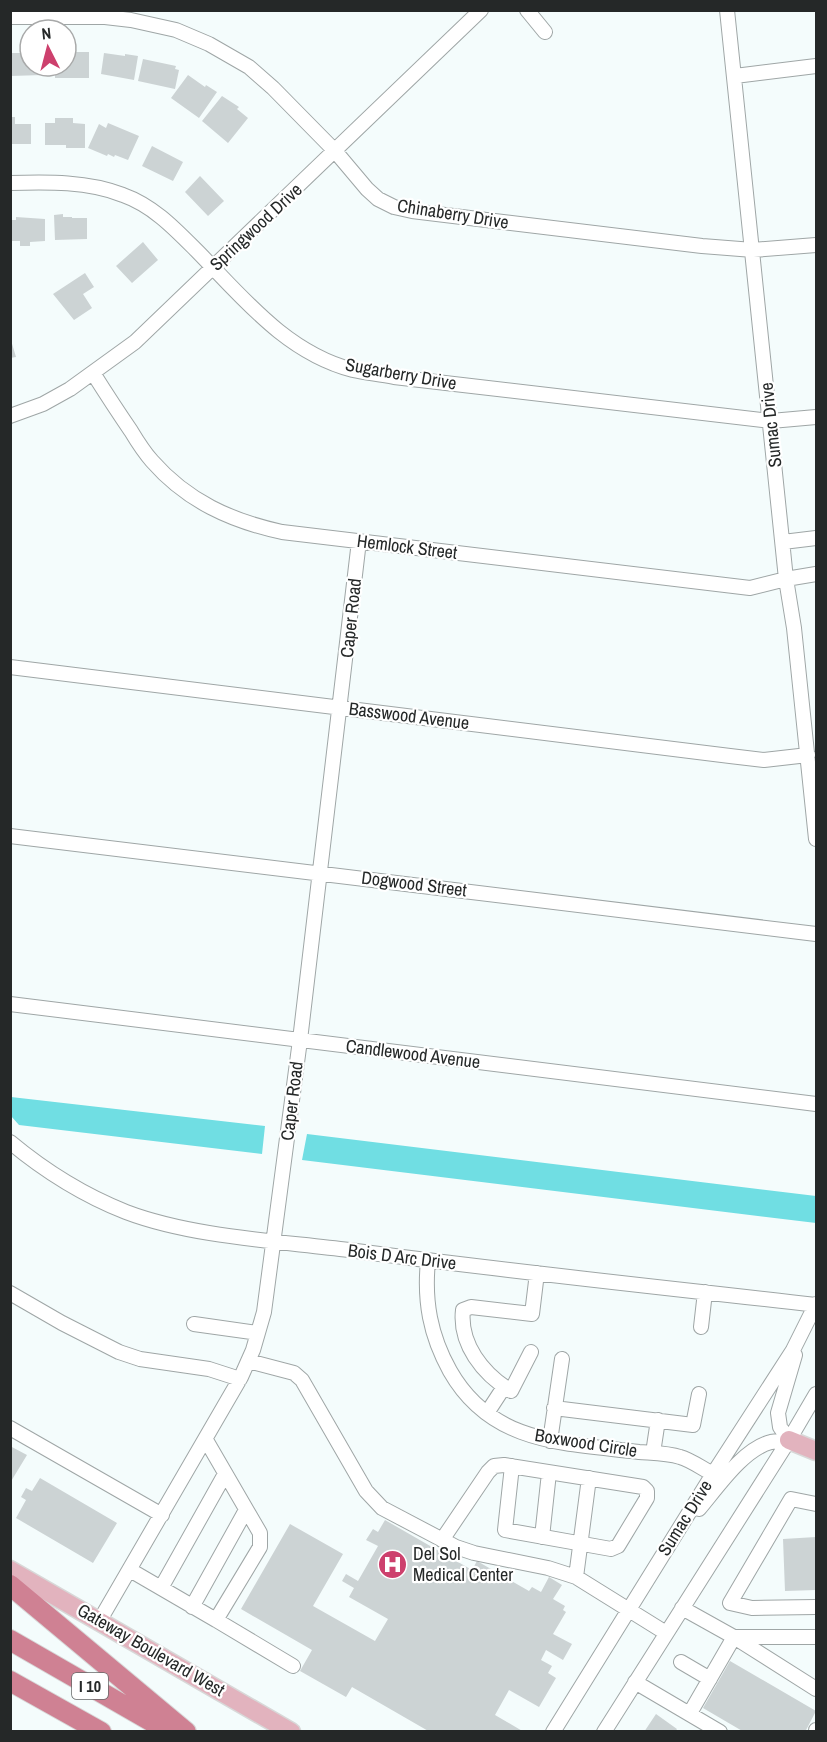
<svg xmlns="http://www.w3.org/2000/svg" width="827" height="1742" viewBox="0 0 827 1742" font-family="'Archivo Narrow',sans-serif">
	<rect width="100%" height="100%" fill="#f4fcfc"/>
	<path fill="#70dee3" d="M11 1097 265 1126 262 1154 19 1125 11 1116Z
		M307 1134 816 1196V1223L302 1160Z"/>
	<path fill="#ccd3d4" d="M66 48H72V52H89V78H55V72H51V66H66Z
		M10 53H28V56H30V66H43V75L10 76Z
		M104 53 125 56V54L138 56 134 80 101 74Z
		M143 59 176 66 175 69 179 70 175 89 138 81Z
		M188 75 205 87 206 85 217 92 199 118 171 98Z
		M222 96 239 107 237 109 248 118 228 143 202 121Z
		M10 117H15V124H31V144H10Z
		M55 118H73V123L85 124V148H66V145H45V123H55Z
		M108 123 139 136 128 160 115 155 114 157 108 154 107 156 88 148 99 124 106 128Z
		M152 146 183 162 173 181 142 166Z
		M200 176 224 201 208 216 185 192Z
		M63 214V217H72V218H87V239L55 240 54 215Z
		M16 217 45 219V241L30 242V246H20V241H10V220H16Z
		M143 242 158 260 132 283 116 266Z
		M85 273 94 287 83 294 92 308 74 320 53 294Z
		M10 337 16 357 10 358Z
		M10 1446 27 1455 10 1483Z
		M40 1478 117 1523 93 1563 16 1518 26 1500 21 1497 26 1488 32 1491Z
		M385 1520 472 1570 477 1561 529 1591 532 1587 541 1592 549 1577 562 1585 553 1599 565 1606 563 1610 566 1612 553 1634 572 1644 563 1660 546 1650 541 1660 552 1666 548 1673 556 1678 539 1707 509 1690 495 1715 524 1732H430L352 1687 346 1697 300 1671 312 1650 241 1609 290 1524 343 1554 313 1606 375 1641 388 1619 349 1597 354 1588 342 1581 346 1574 358 1581 378 1546 366 1540 373 1529 378 1532Z
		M816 1537V1590L785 1591 783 1539Z
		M730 1661 816 1711 805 1732H744L703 1708Z
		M656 1714 677 1729 675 1732H644Z"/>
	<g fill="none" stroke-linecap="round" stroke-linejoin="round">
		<defs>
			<path id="minor" d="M527 10 545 32
				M727 10 786 579 794 628 816 839
				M10 17H105L131 20 176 30 209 44 249 67 273 88 335 151 367 189 378 199 394 207 412 211 702 246 753 250 816 245
				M735 76 816 66
				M10 183C48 182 88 181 123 195 154 206 176 230 199 253 244 299 287 353 353 370 366 373 380 374 394 377L771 421 816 417
				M93 373C105 392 118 412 131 431 137 441 144 452 152 461 187 501 231 521 282 532L750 588 786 579 816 574
				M10 416 43 404 70 389 135 342 481 10
				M783 542 816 538
				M10 667 730 756 764 760 808 755
				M10 836 816 934
				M10 1004 816 1104
				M10 1142C46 1172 83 1195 126 1212 192 1237 278 1241 349 1250 504 1271 661 1287 816 1305
				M428 1261C424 1301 430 1335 450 1371 492 1445 566 1443 639 1452 653 1453 668 1453 680 1457 691 1460 703 1469 713 1474
				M10 1293 62 1323 119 1352 140 1359 209 1369 240 1379
				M194 1324 258 1333
				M701 1327 705 1292
				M531 1352 511 1391C483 1374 459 1344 463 1310L471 1307 532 1314 537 1273
				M248 1361 294 1373 302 1380 366 1491 382 1508 456 1547 474 1553 548 1568 576 1577 666 1633
				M554 1408 693 1425 699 1394
				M487 1413 504 1387
				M10 1428 162 1515
				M789 1440 780 1427 778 1413 795 1355
				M550 1441 562 1359
				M653 1453 658 1420
				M816 1504 791 1499 730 1603 752 1608 816 1607
				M699 1509C717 1488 743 1449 771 1442 777 1441 783 1441 789 1440
				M542 1537 549 1473
				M442 1540 488 1472 494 1466 504 1465 643 1487 647 1491V1498L618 1546 611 1549 505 1530 512 1466
				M130 1570 216 1620 260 1547V1533L206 1440
				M576 1577 589 1478
				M161 1588 225 1474
				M192 1607 246 1510
				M682 1608 734 1637H816
				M100 1620 241 1377 253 1350 264 1312 300 1040 359 541
				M216 1620 293 1666
				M681 1662 710 1679
				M635 1682 720 1732
				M690 1713 734 1637 816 1689
				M553 1732 713 1474 793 1350 816 1304
				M604 1732 789 1440 816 1394
				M816 1732V1730"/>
			<path id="major" d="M789 1440 816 1451
				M10 1570 291 1732"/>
			<path id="highway" d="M10 1585 186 1732
				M10 1640 170 1732
				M10 1681 101 1732"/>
		</defs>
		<use href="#minor" stroke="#9fa6a6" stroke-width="16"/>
		<use href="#major" stroke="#d8d8d8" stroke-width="21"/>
		<use href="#highway" stroke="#d8d8d8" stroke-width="22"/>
		<use href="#minor" stroke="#fff" stroke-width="14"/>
		<use href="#major" stroke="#e2b3be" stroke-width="18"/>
		<use href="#highway" stroke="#cf8193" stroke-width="20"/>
	</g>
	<defs>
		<symbol id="hospital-disc" viewBox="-11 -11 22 22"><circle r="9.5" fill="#cd406d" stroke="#fff"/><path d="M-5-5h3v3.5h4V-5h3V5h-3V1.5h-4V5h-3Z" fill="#fff"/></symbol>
	</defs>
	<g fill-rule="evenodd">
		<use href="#hospital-disc" x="376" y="1548" width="33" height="33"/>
	</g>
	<g text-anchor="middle" stroke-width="4.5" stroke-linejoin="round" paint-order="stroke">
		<rect fill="#fff" stroke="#666868" stroke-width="1.5" x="72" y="1673" width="36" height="26" rx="4.5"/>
		<g font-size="16" font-weight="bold" fill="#252828">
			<text x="90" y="1692">I 10</text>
		</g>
		<g font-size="18" fill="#252828" stroke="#fff">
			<text transform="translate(453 214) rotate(9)" y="6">Chinaberry Drive</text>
			<text transform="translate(256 227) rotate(-43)" y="6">Springwood Drive</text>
			<text transform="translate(401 374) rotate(10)" y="6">Sugarberry Drive</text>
			<text transform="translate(771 425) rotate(-96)" y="6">Sumac Drive</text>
			<text transform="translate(407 547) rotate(7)" y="6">Hemlock Street</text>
			<text transform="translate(351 618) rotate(-84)" y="6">Caper Road</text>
			<text transform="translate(409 716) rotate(7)" y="6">Basswood Avenue</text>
			<text transform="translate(414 884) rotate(7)" y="6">Dogwood Street</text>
			<text transform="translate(413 1054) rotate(7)" y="6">Candlewood Avenue</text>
			<text transform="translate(292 1101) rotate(-83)" y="6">Caper Road</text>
			<text transform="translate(402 1257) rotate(7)" y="6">Bois D Arc Drive</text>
			<text transform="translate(586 1443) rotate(9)" y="6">Boxwood Circle</text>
			<text transform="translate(685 1518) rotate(-58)" y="6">Sumac Drive</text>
			<text transform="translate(151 1650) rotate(30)" y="6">Gateway Boulevard West</text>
		</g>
		<g font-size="18" fill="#252828" stroke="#fff" text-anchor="start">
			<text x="413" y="1560">Del Sol<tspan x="413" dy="21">Medical Center</tspan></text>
		</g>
	</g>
	<rect width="827" height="1742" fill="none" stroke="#252828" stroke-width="24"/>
	<g transform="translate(48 48) rotate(354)"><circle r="28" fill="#ffffff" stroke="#a8a9a9" stroke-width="1.5"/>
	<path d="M0-4.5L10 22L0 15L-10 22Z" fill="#cd406d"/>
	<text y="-9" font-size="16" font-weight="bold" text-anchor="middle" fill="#252828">N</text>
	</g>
</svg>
